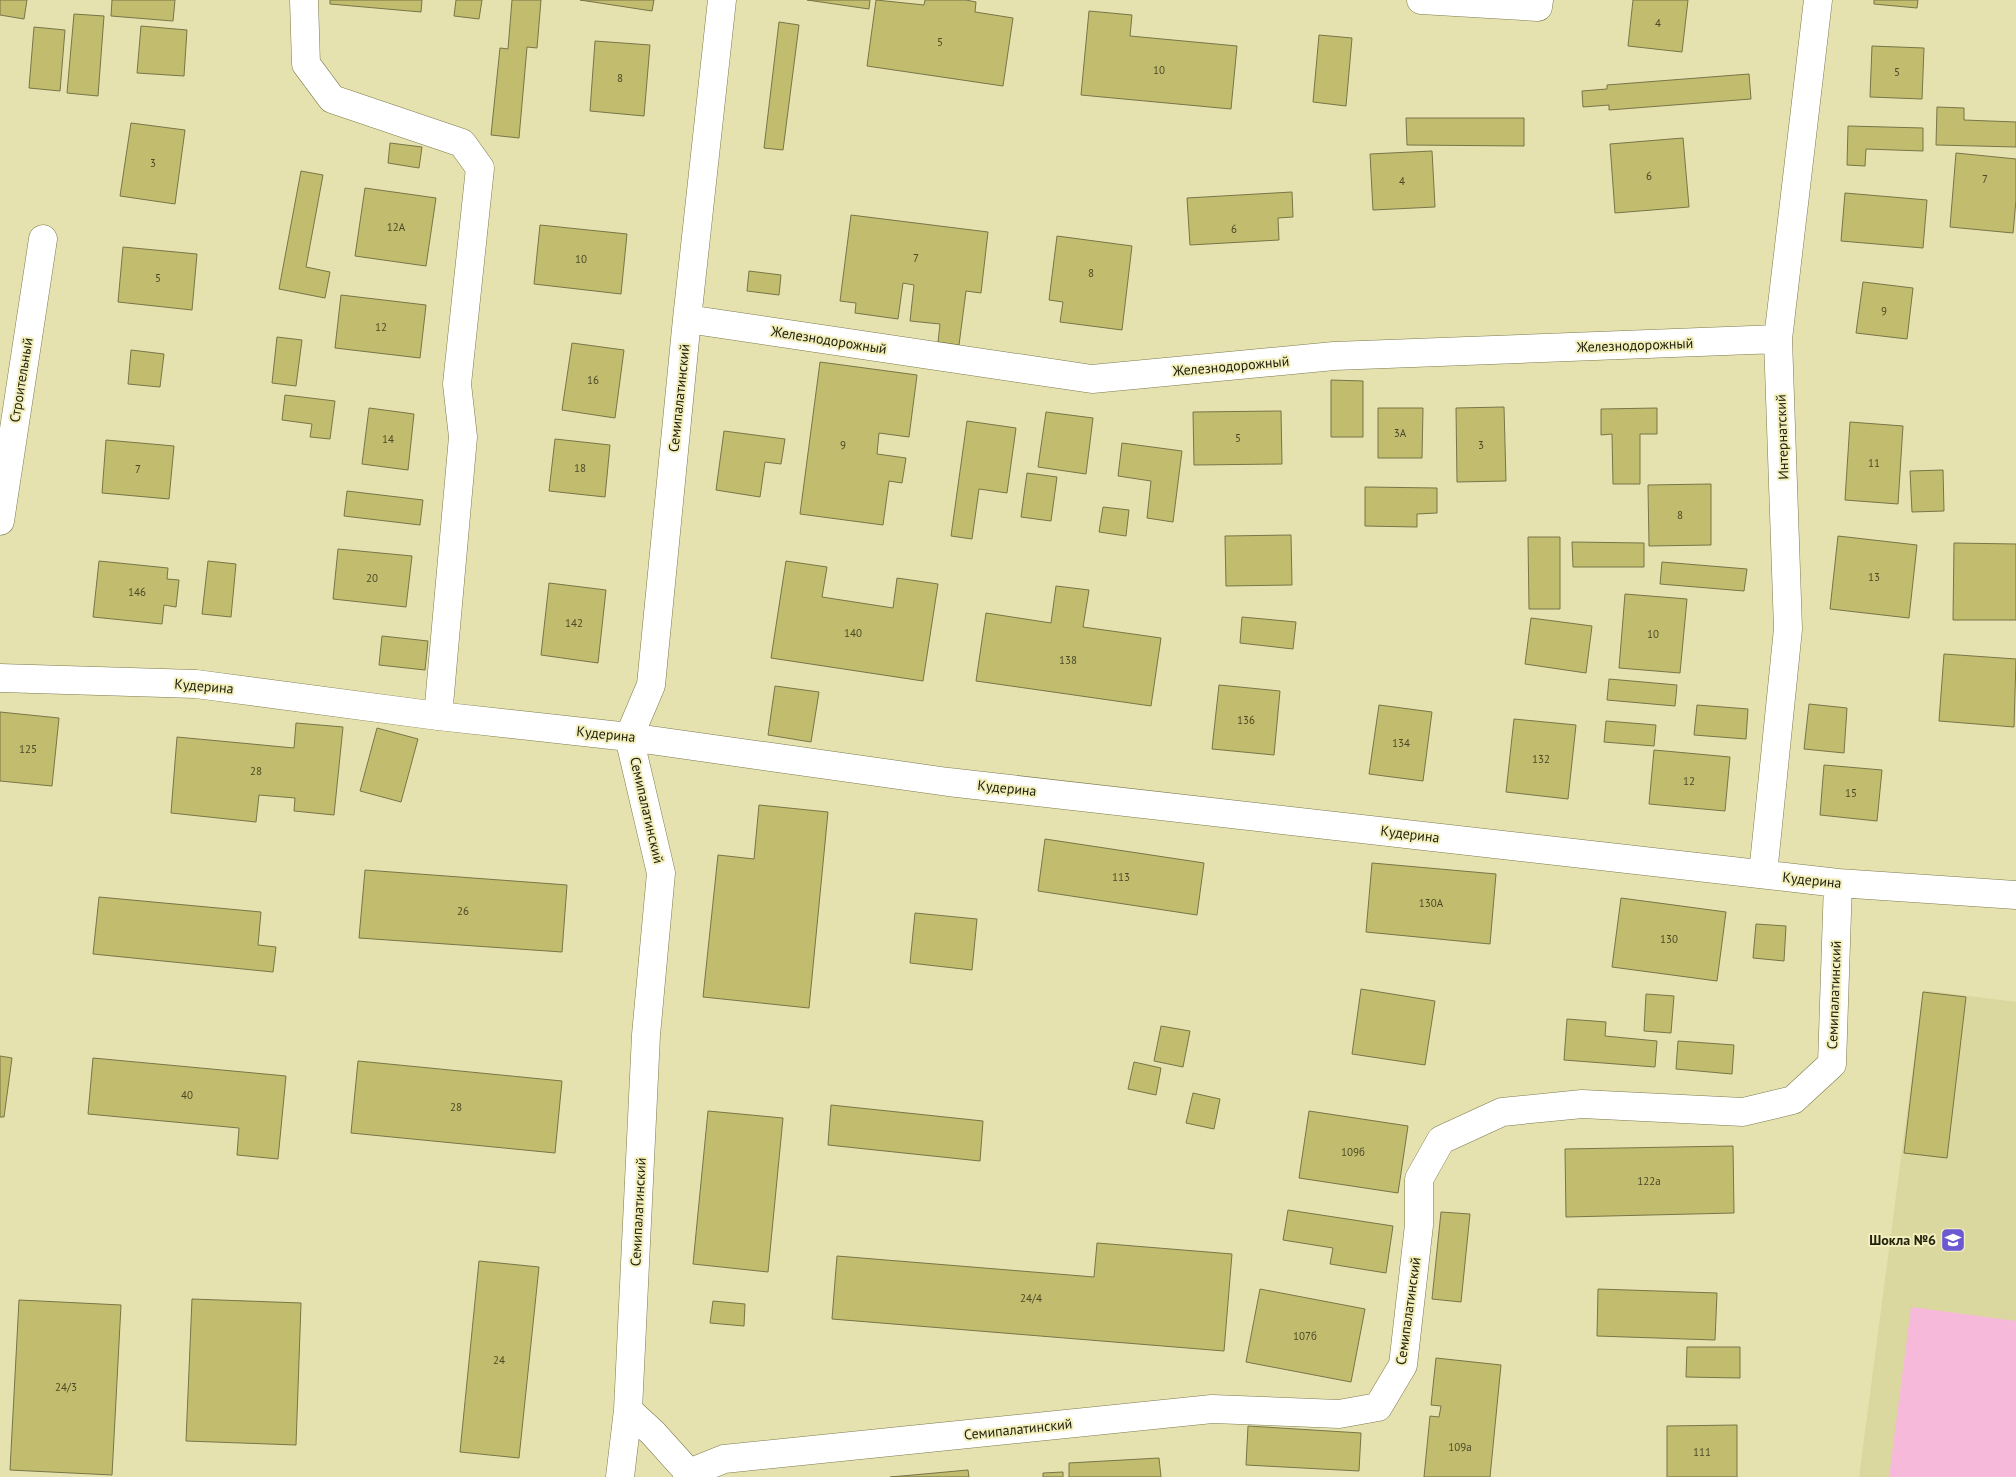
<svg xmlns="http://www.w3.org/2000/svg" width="2016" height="1477" viewBox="0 0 2016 1477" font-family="'PT Sans',sans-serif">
	<rect width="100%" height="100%" fill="#e5e2b0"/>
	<path fill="#dbd89f" d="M1923 990 2016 1002V1477H1859Z"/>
	<path fill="#f7b9da" d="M1911 1307 2016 1321V1477H1889Z"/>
	<path fill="#c2bd6e" stroke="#787547" d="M0 0H27L24 19 0 15Z
		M112 0H175L173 21 111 16Z
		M330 0H422L421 12 330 4Z
		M456 0H482L479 19 454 16Z
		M512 0H541L537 48 527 47 519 138 491 135 500 48 508 49Z
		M580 0H654L652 11Z
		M807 0H870L869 9Z
		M876 0 924 5 925 0H966L976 2 975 12 1013 18 1003 86 867 66Z
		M1633 0H1688L1682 52 1628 46Z
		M1874 0H1918L1917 8 1874 4Z
		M1089 11 1132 15 1130 36 1237 46 1231 109 1081 95Z
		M74 14 104 16 98 96 67 93Z
		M779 22 799 25 783 150 764 148Z
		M141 26 187 30 184 76 137 73Z
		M34 27 65 30 60 91 29 88Z
		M1319 35 1352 38 1346 106 1313 102Z
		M595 41 650 45 644 116 590 111Z
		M1872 46 1924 48 1922 99 1870 97Z
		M1749 74 1751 99 1609 110V105L1583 107 1582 91 1607 89V85Z
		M1937 107 1964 108V120L2016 122V147L1936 145Z
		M1406 118H1524V146L1407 145Z
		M131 123 185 130 175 204 120 196Z
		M1848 126 1923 128V151L1866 149 1865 166 1847 165Z
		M1683 138 1689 207 1615 213 1610 144Z
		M390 143 422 147 419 168 388 163Z
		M1432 151 1435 207 1373 210 1370 154Z
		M1956 153 2016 159V200L2013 233 1950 227Z
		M301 171 323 175 306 267 330 272 325 298 279 289Z
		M365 188 436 198 426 266 355 256Z
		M1292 192 1293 217 1278 218 1279 240 1190 245 1187 198Z
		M1845 193 1927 200 1923 248 1841 241Z
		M851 215 988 232 981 293 966 291 959 345 938 342 940 324 910 321 914 285 903 283 898 319 855 313 856 303 840 301Z
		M540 225 627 234 621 294 534 284Z
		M1057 236 1132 246 1122 330 1060 322 1063 302 1049 300Z
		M123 247 197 254 192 310 118 302Z
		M749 271 781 275 779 295 747 291Z
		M1863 282 1913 288 1907 339 1856 333Z
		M341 295 426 305 420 358 335 348Z
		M277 337 302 340 296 386 272 383Z
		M572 343 624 350 615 418 562 410Z
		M131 350 164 354 160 387 128 384Z
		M820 362 917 375 909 437 879 433 877 454 906 458 902 483 889 481 883 525 800 514Z
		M1331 380 1363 381V437H1331Z
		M285 395 335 401 330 439 310 437 312 424 282 420Z
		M1504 407 1506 481 1457 482 1456 408Z
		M369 408 414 414 408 470 362 464Z
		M1378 408H1423L1422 458H1378Z
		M1657 408V434H1640V484H1613L1612 434 1601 435V409Z
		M1281 411 1282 464 1194 465 1193 412Z
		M1046 412 1093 418 1086 474 1038 467Z
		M967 421 1016 428 1007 493 979 489 972 539 951 536Z
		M1850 422 1903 426 1898 504 1845 500Z
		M724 431 785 439 781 464 765 462 760 497 716 490Z
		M555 439 610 445 605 497 549 491Z
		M106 440 174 446 169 499 102 493Z
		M1122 443 1182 451 1173 522 1147 518 1151 481 1118 476Z
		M1943 470 1944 511 1912 512 1910 471Z
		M1027 473 1057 477 1051 521 1021 517Z
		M1711 484V545L1649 546 1648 485Z
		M1365 487 1437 488V513L1417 514V527L1365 526Z
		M347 491 423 500 420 525 344 516Z
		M1103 507 1129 510 1126 536 1099 532Z
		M1291 535 1292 585 1226 586 1225 536Z
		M1838 536 1917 545 1909 618 1830 609Z
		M1528 537H1560V609H1529Z
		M1572 542 1644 543V567H1573Z
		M1954 543 2016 544V620H1953Z
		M338 549 412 556 406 607 333 599Z
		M99 561 168 568 167 579 179 580 176 607 164 605 162 624 93 617Z
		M208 561 236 564 231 617 202 614Z
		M786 561 827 567 822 597 893 608 897 578 938 584 923 681 771 658Z
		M1662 562 1747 569 1744 591 1660 584Z
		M549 583 606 590 598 663 541 655Z
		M1056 586 1089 590 1083 627 1161 638 1151 706 976 681 986 613 1051 623Z
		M1625 594 1687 599 1680 673 1619 668Z
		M1242 617 1296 622 1293 649 1240 643Z
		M1531 618 1592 626 1586 673 1525 664Z
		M382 636 428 641 425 670 379 665Z
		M1944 654 2016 659 2014 727 1939 721Z
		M1609 679 1677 685 1675 706 1607 700Z
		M1219 685 1280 691 1274 755 1212 749Z
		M775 686 819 692 811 742 768 735Z
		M1809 704 1847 708 1844 753 1804 749Z
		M1379 705 1432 712 1423 781 1369 774Z
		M1697 705 1748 709 1746 739 1694 735Z
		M0 712 59 718 52 786 0 781Z
		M1514 719 1576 725 1568 799 1506 792Z
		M1606 721 1656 725 1654 746 1604 742Z
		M296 723 343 727 334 815 294 811 295 798 259 795 256 822 171 813 177 737 294 748Z
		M377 728 418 739 401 802 360 791Z
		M1654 750 1730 757 1725 811 1649 804Z
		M1824 765 1882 770 1877 821 1820 815Z
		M759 805 828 812 809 1008 703 997 718 855 754 859Z
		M1045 839 1204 863 1197 915 1038 891Z
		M1372 863 1496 874 1490 944 1366 932Z
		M365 870 567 885 562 952 359 938Z
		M99 897 261 912 258 945 276 947 273 972 93 954Z
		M1621 898 1726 912 1717 981 1612 967Z
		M915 913 977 919 972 970 910 963Z
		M1756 924 1786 926 1784 961 1753 958Z
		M1361 989 1435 1001 1425 1065 1352 1054Z
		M1923 992 1966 997 1947 1158 1904 1153Z
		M1646 994 1674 996 1671 1033 1644 1031Z
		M1567 1019 1606 1022 1605 1036 1657 1041 1655 1067 1564 1060Z
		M1161 1026 1190 1031 1183 1067 1154 1061Z
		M1678 1041 1734 1045 1732 1074 1676 1069Z
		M0 1056 12 1058 4 1117H0Z
		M93 1058 286 1076 278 1159 237 1155 239 1128 88 1114Z
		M358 1061 562 1081 555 1153 351 1133Z
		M1134 1062 1161 1068 1156 1095 1128 1089Z
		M1193 1093 1220 1099 1214 1129 1186 1123Z
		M831 1105 983 1121 980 1161 828 1145Z
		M708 1111 783 1118 768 1272 693 1264Z
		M1309 1111 1408 1126 1398 1193 1299 1178Z
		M1733 1146 1734 1213 1566 1217 1565 1149Z
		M1288 1210 1393 1226 1386 1273 1330 1264 1333 1248 1283 1240Z
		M1441 1212 1470 1214 1461 1302 1432 1299Z
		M1097 1243 1232 1254 1224 1351 832 1319 837 1256 1094 1277Z
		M479 1261 539 1267 519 1458 460 1452Z
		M1260 1289 1365 1309 1351 1382 1246 1362Z
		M1598 1289 1717 1293 1715 1340 1597 1336Z
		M192 1299 301 1303 296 1445 186 1441Z
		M19 1300 121 1305 112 1475 10 1470Z
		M713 1301 745 1304 744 1326 710 1323Z
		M1687 1347H1740V1378L1686 1377Z
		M1436 1358 1501 1365 1490 1477H1424L1430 1416 1439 1417 1441 1406 1431 1405Z
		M1737 1425V1477H1667V1426Z
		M1248 1426 1361 1433 1359 1471 1246 1465Z
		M1159 1458 1161 1477H1069V1463Z
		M968 1470 969 1477H890L913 1475Z
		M1063 1472V1477H1043V1473Z"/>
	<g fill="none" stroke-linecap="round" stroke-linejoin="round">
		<defs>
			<path id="minor" d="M304 0 306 64 332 99 462 143 480 168 457 384 463 437 438 716
				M1421 0 1538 7 1539 0
				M687 319 1092 379 1334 356 1778 339
				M0 521 43 239
				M0 678 196 684 438 716 629 737 948 782 1838 883 2016 895
				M1763 874 1788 629 1778 339 1818 0
				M628 1410 653 1433 689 1473
				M620 1477 628 1410 646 1035 661 873 629 737 651 685 687 319 722 0
				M687 1477 689 1473 724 1459 1212 1409 1339 1414 1378 1407 1403 1365 1419 1225V1179L1441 1140 1502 1112 1582 1104 1743 1112 1793 1100 1832 1064 1838 883"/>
		</defs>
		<use href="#minor" stroke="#7d7a4c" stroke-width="29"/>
		<use href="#minor" stroke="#fff" stroke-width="28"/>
	</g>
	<defs>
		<symbol id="school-square" viewBox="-11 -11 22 22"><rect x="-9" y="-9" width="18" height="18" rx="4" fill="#6a59d3" stroke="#f2efbd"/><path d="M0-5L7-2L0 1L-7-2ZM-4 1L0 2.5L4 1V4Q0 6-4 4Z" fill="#fff"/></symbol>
	</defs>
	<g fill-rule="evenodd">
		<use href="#school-square" x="1939" y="1226" width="28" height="28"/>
	</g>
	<g text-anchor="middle" stroke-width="4" stroke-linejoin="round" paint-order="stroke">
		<g font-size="11" fill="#4b4927">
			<text x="1658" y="27">4</text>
			<text x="940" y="46">5</text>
			<text x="1159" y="74">10</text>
			<text x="1897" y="76">5</text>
			<text x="620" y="82">8</text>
			<text x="153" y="167">3</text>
			<text x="1649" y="180">6</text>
			<text x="1985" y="183">7</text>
			<text x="1402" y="185">4</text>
			<text x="396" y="231">12А</text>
			<text x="1234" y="233">6</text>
			<text x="916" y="262">7</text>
			<text x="581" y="263">10</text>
			<text x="1091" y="277">8</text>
			<text x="158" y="282">5</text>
			<text x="1884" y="315">9</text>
			<text x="381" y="331">12</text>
			<text x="593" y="384">16</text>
			<text x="1400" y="437">3А</text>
			<text x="1238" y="442">5</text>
			<text x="388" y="443">14</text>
			<text x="843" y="449">9</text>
			<text x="1481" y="449">3</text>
			<text x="1874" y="467">11</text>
			<text x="580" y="472">18</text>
			<text x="138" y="473">7</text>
			<text x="1680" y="519">8</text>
			<text x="1874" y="581">13</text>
			<text x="372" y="582">20</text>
			<text x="137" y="596">146</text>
			<text x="574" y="627">142</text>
			<text x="853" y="637">140</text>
			<text x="1653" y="638">10</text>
			<text x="1068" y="664">138</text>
			<text x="1246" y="724">136</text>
			<text x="1401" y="747">134</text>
			<text x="28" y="753">125</text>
			<text x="1541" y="763">132</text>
			<text x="256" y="775">28</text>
			<text x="1689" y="785">12</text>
			<text x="1851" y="797">15</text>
			<text x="1121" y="881">113</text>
			<text x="1431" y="907">130А</text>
			<text x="463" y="915">26</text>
			<text x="1669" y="943">130</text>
			<text x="187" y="1099">40</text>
			<text x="456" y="1111">28</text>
			<text x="1353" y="1156">109б</text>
			<text x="1649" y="1185">122а</text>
			<text x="1031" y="1302">24/4</text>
			<text x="1305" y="1340">107б</text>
			<text x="499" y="1364">24</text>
			<text x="66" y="1391">24/3</text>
			<text x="1460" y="1451">109а</text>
			<text x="1702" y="1456">111</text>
		</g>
		<g font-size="14" fill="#23220f" stroke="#f2efbd">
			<text transform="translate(829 340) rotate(9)" y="5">Железнодорожный</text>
			<text transform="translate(1635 345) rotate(-2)" y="5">Железнодорожный</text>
			<text transform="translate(1231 366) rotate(-5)" y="5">Железнодорожный</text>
			<text transform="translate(21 380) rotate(-81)" y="5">Строительный</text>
			<text transform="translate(679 398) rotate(-84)" y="5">Семипалатинский</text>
			<text transform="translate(1782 437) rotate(-92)" y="5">Интернатский</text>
			<text transform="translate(204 686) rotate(5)" y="5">Кудерина</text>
			<text transform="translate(606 734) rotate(6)" y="5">Кудерина</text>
			<text transform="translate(1007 788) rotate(6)" y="5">Кудерина</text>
			<text transform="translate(647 810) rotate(77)" y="5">Семипалатинский</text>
			<text transform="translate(1410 834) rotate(7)" y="5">Кудерина</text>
			<text transform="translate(1812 880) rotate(6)" y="5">Кудерина</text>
			<text transform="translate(1834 995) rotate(-88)" y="5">Семипалатинский</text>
			<text transform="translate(638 1212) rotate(-87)" y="5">Семипалатинский</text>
			<text transform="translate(1408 1311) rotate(-82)" y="5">Семипалатинский</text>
			<text transform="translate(1018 1429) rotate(-6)" y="5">Семипалатинский</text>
		</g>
		<g font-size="14" font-weight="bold" fill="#23220f" stroke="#f2efbd" text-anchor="end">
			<text x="1936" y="1245">Шокла №6</text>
		</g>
	</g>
</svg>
